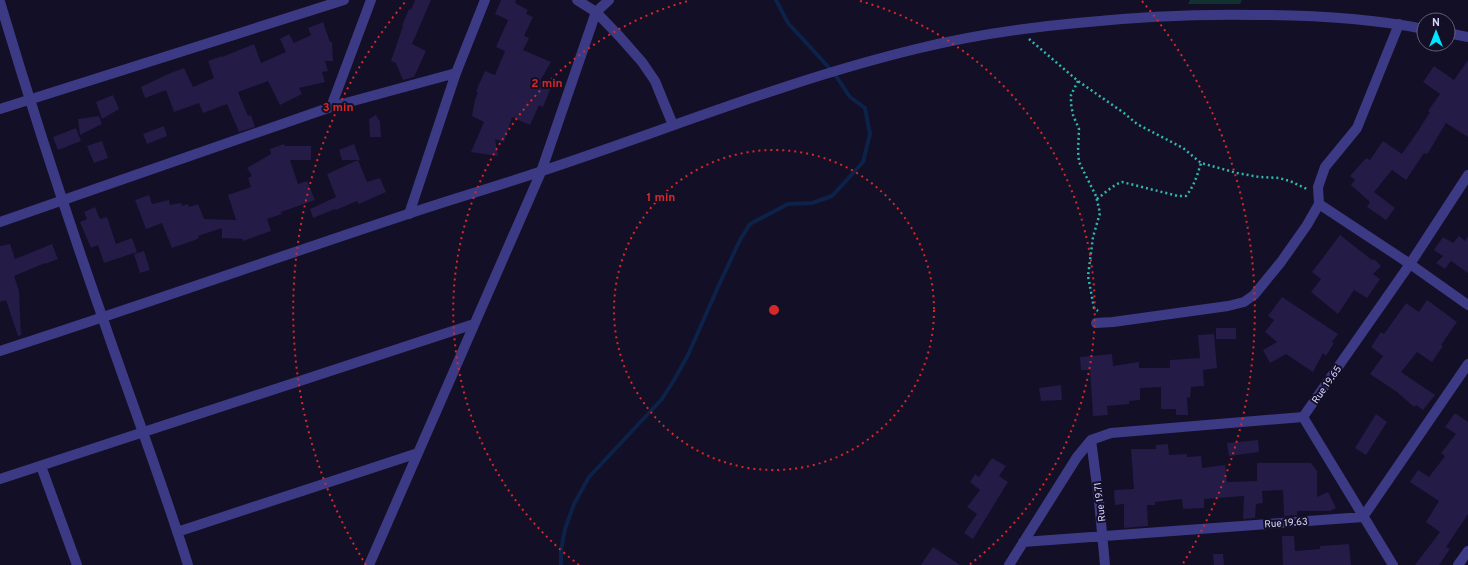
<svg xmlns="http://www.w3.org/2000/svg" width="1468" height="565" font-family="Overpass,sans-serif">
  <style>
    .green { fill: #12302f }
    .lines { fill: none; stroke-linecap: round; stroke-linejoin: round }
    .stream { stroke: #0c2248; stroke-width: 4 }
    .building { fill: #241b47 }
    .path { stroke: #2fb8b0; stroke-width: 2.5; stroke-dasharray: 2 3; stroke-linecap: butt }
    .minor { stroke: #3d3a85; stroke-width: 10 }
    .tertiary { stroke: #3d3a85; stroke-width: 10 }
    .ring { fill: none; stroke: #d62828; stroke-width: 2; stroke-dasharray: 2 4 }
    .labels { text-anchor: middle; stroke-width: 4; stroke-linejoin: round; paint-order: stroke }
    .street-label { font-size: 10px; fill: #d9d4ff; stroke: #130f26 }
    .centre { fill: #d62828; stroke: #130f26; stroke-width: 2 }
    .ring-label { font-size: 12px; text-anchor: middle; font-weight: bold; fill: #d62828; stroke: #130f26; stroke-width: 4; stroke-linejoin: round; paint-order: stroke }
  </style>
  <rect width="100%" height="100%" fill="#130f26"/>
  <path class="green" d="M1190,0h52l-2,4h-52z"/>
  <g class="lines">
    <path class="stream" d="M561,565v-15l4,-21 9,-25 15,-27 73,-78 12,-19 14,-25 30,-68 22,-47 10,-16 38,-20 24,-1 20,-7 13,-14 18,-20 7,-28 -5,-26 -15,-11 -16,-24 -46,-50 -12,-23"/>
  </g>
  <path class="building" d="M415,0h16l-19,44 14,7 -12,26 -11,3 -7,-17 -5,-2 12,-35h-1l7,-17 2,1z
    M501,0h15l-1,3 13,7 -2,4 7,3 -9,19 5,2 -6,12 28,12 -11,19 12,4 -9,22 -4,-2 -9,20 -18,-8 -8,25 -9,-3 3,17 -27,-4 13,-30 -12,-6 3,-16 3,-8 -2,-1 9,-20 10,4 10,-24 -9,-4 12,-27 -13,-6z
    M323,22l7,20h2l1,19h-8l3,10 -6,1 3,10 -26,6 3,6 -22,11 -12,-24 -30,11 10,24 3,-1 4,12 -16,5 -12,-28 -24,9 -4,-10 -25,9 -8,-22 -21,8 -4,-11 27,-13 16,-6 9,19 21,-9 -6,-17 14,-5v1l32,-13 7,19 25,-11 -6,-13 9,-5 5,9 17,-8 -3,-7z
    M1468,60v77l-22,-14 -18,30 -2,1 -2,-1 -18,27 -14,-10 -18,22 21,16 -9,12 -19,-13 3,-5 -19,-17 4,-5 -5,-4 16,-18 4,2 13,-19 19,13 16,-23 12,-19 -2,-1 12,-17 -17,-12 11,-16 20,14z
    M113,95l6,14 -17,10 -6,-17z
    M376,115l4,7 1,15h-11l-1,-18z
    M99,116l3,8 -22,11 -2,-16z
    M164,126l3,10 -20,8 -4,-10z
    M76,128l5,13 -23,9 -5,-13z
    M102,141l6,17 -14,5 -7,-17z
    M284,144l1,2h26v14h-21l8,24 9,-3 8,19 -34,12 1,2 -15,5 4,12 -28,10v-2l-21,-1v-10l-24,8 1,2 -4,2 -23,8 -10,-25 -16,6 -11,-29 14,-5 3,9 17,-4 1,5 11,-2 1,3 6,-2 1,3 9,-3 6,15 32,1 -8,-25 23,-8 -3,-9 4,-2 -5,-8 24,-14 -1,-5z
    M354,144l6,16h-18l-3,-10z
    M358,160l9,22 13,-4 6,14 -27,12 -2,-3 -21,9 -1,-1 -22,9 -3,-9 26,-12 -9,-23z
    M95,207l5,12 7,-2 9,27 16,-6 5,14 -33,11 -6,-18 -7,3 -11,-26 7,-3 -3,-7z
    M1340,235l32,25 2,-1 7,7 -8,8 7,5 -13,19 -13,-8 -16,24 -27,-22 10,-13 -9,-7z
    M1459,236l6,5 3,-5v37l-17,-12 -6,8 -9,-6 7,-7 -9,-6 9,-13 10,6z
    M10,244l5,15 37,-15 6,15 -13,5v-1l-31,13 5,15 2,44 -3,1 -12,-36 -6,2v-56z
    M144,251l6,19 -10,3 -6,-19z
    M1282,297l56,37 -6,8 2,1 -8,13 -3,-3 -10,19 -27,-18 -16,9 -7,-13 14,-8 -12,-10 9,-12 -6,-4z
    M1427,300l30,22 -16,23 2,1 -11,16 -15,-10 -16,20 34,23 -12,15 -7,-5 -2,2 -17,-15 -27,-18 13,-18 -12,-9 10,-15 3,2 22,-31 13,9z
    M1216,328h20v11h-20z
    M1214,334l3,34 -14,2 1,16 -13,1 -1,11 -3,-1 1,18h-12v-6h-15v-22l-21,1v12l-11,1v3l-22,2 1,9 -15,1 -3,-46h-9l-1,-13 32,-3 1,12 26,-4v6h31v-8l30,-2 -2,-23z
    M1061,385l1,15 -21,1 -2,-13z
    M1455,413l13,9v92l-22,33 4,2 -11,16h-24l25,-33 -14,-10 13,-21 -29,-19 8,-12 11,7 16,-21 -4,-3 15,-19 -11,-7z
    M1376,414l11,8 -21,33 -11,-7z
    M1258,440l1,12 -30,4 -2,-13z
    M1168,444l1,11 18,-1v3l14,-1 1,12 23,-3 2,17 30,-1v-18h54l6,8v26l11,-5 8,16 -6,3h-33v4l-13,1 -1,-26 -21,1 1,12 -7,1 -1,14 -12,1 1,-23 -40,3v9l-21,1 -1,-10 -27,3v3h-8l1,21 -24,2v-24l-9,1 -1,-15 20,-1 -3,-40h25v-4z
    M992,458l14,8 -7,10 9,6 -35,57 -9,-6 13,-19 -10,-7 13,-17 -10,-8 5,-8 4,3z
    M1282,536h12l1,15 25,-2v-3l29,-2 2,21h-68z
    M933,547l27,18h-39z
    M1213,554h10l1,11h-10z"/>
  <g class="lines">
    <path class="path" d="M1029,39l49,42 46,32 13,11 46,24 18,15 36,10 22,4 20,1 11,3 17,8
      M1078,81l-7,14v9l2,11 6,14 -1,22 1,11 17,34 4,17 -7,24 -5,39 6,32 4,3
      M1097,199c8,-6 16,-14 25,-17l56,14h8c8,-10 11,-20 15,-33"/>
    <path class="minor" d="M577,0l19,12 24,25 22,25 13,19 18,44
      M0,2c32,107 66,212 103,317 28,82 59,163 85,246
      M331,107l40,-107
      M0,109l344,-109
      M1319,204l91,60 58,41
      M409,214l47,-141 29,-73
      M0,222l331,-115 125,-34
      M1096,323l17,-1 115,-16 16,-4 10,-7 27,-33 26,-37 12,-21 -1,-17 7,-20 32,-39 42,-104
      M1303,417l90,148
      M1091,440l20,-7 192,-16 107,-153 58,-89
      M1091,440l8,61 6,64
      M41,466l36,99
      M0,479l474,-155
      M177,532l241,-79
      M1023,542l340,-25 105,-153
      M369,565l172,-393 55,-160 13,-12
      M1009,565l68,-108 14,-17
      M1458,565l10,-14"/>
    <path class="tertiary" d="M1448,33l20,4
      M0,351c137,-44 272,-92 408,-137 44,-15 90,-28 134,-43 124,-41 246,-91 374,-122 52,-13 106,-21 161,-26 59,-6 118,-9 177,-8 57,0 114,3 170,14"/>
  </g>
  <g class="ring">
    <circle cx="774" cy="310" r="160"/>
    <path d="M579 565A321 321 0 0 1 688 1M860 1A321 321 0 0 1 969 565"/>
    <path d="M366 565A481 481 0 0 1 406 1M1142 1A481 481 0 0 1 1182 565"/>
  </g>
  <g class="labels">
    <g class="street-label">
      <text transform="translate(1326 384) rotate(-55)" y="4">Rue 19.65</text>
      <text transform="translate(1099 502) rotate(-97)" y="4">Rue 19.71</text>
      <text transform="translate(1286 522) rotate(-4)" y="4">Rue 19.63</text>
    </g>
  </g>
  <circle cx="774" cy="310" r="6" class="centre"/>
  <g class="ring-label">
    <text x="547" y="87">2 min</text>
    <text x="338" y="111">3 min</text>
    <text x="661" y="201">1 min</text>
  </g>
  <g transform="translate(1436 32)"><circle r="19" fill="#130f26" stroke="#625e7d"/>
  <path d="M0-3L7 15L0 10L-7 15Z" fill="#00e5ff"/>
  <text y="-6" font-size="11" font-weight="bold" text-anchor="middle" fill="#d9d4ff">N</text>
  </g>
</svg>
